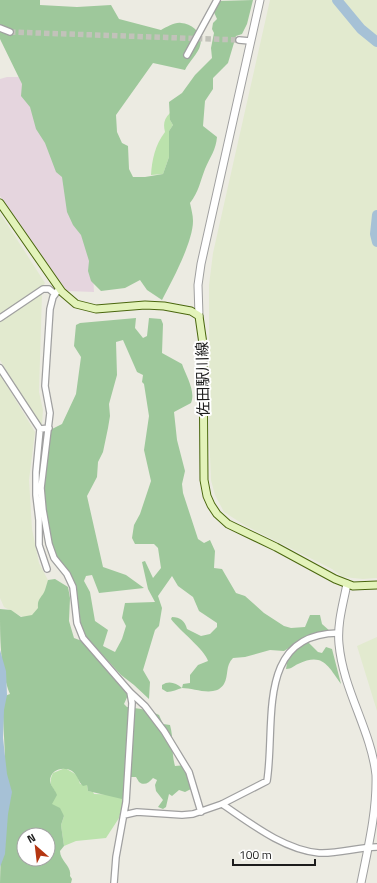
<svg xmlns="http://www.w3.org/2000/svg" width="377" height="883" font-family="'Titillium Web','Noto Sans JP',sans-serif">
  <style>
    .industrial { fill: #e5d5de }
    .farmland { fill: #e2eacf }
    .grass { fill: #bbe2ac }
    .forest { fill: #9ec89b; fill-rule: evenodd }
    .water { fill: #a6c1d6 }
    .lines { fill: none; stroke-linecap: round; stroke-linejoin: round }
    .river { stroke: #a6c1d6; stroke-width: 10 }
    .minor-tunnel { stroke: #c2c2ba; stroke-width: 5.5; stroke-dasharray: 5.5 3; stroke-linecap: butt }
    .minor-casing { stroke: #a0a0a0; stroke-width: 8 }
    .tertiary-casing { stroke: #a0a0a0; stroke-width: 9 }
    .secondary-casing { stroke: #4a670e; stroke-width: 9 }
    .minor { stroke: #fff; stroke-width: 5.5 }
    .tertiary { stroke: #fff; stroke-width: 7 }
    .secondary { stroke: #e3f3ba; stroke-width: 7 }
    .labels { text-anchor: middle; stroke-width: 4; stroke-linejoin: round; paint-order: stroke }
    .street-label { font-size: 15px; fill: #1c1c1c; stroke: #fff }
  </style>
  <rect width="100%" height="100%" fill="#ecebe2"/>
  <path class="industrial" d="M7,77h12l55,122 18,52 2,41 -27,-1 -5,-4 -62,-91v-117z"/>
  <path class="farmland" d="M270,0h107v578l-14,1 -20,-2 -11,-8 -86,-43 -22,-14 -9,-17 -4,-15 -2,-50v-145l4,-32z
    M0,213l45,70 -2,4 -43,29z
    M40,294h2l-3,98 4,18 -1,14 -3,1 -39,-65v-39z
    M0,374l35,58 -6,48 3,49 7,34 11,21 -10,27 -14,8 -22,-12 -4,-9z
    M377,637v74l-20,-65z"/>
  <path class="grass" d="M170,113v7l3,5 -4,6v26l-6,17 -12,1c1,-15 4,-30 14,-43 -2,-8 -1,-13 5,-19z
    M65,768l12,7 3,9 7,1 1,6 5,1 1,2 31,1 -6,23 -13,20 -30,3 -12,5 -3,-21 3,-9 -13,-12 4,-13c-6,-5 -5,-12 -2,-18z"/>
  <path class="forest" d="M0,0h40v5l37,2 34,-2 8,14 42,11c6,-3 14,-8 20,-7 12,1 23,11 19,23 -1,6 -12,17 -15,24l-32,-7 -37,52 1,17 5,11 6,3 1,23 4,8h12l18,-3 6,-17v-26l4,-6 -3,-5 -1,-18 13,-9 13,-18 17,-17 -1,-10 3,-15 -2,-4 1,-6 4,-4 -4,-9 5,-6 1,-3 34,-1 -6,24 -5,10 -6,2 -8,27 -15,15v11l-8,12 -2,25 14,11c-1,13 -7,20 -12,32 -5,13 -6,22 -15,34 1,5 3,12 3,18 0,21 -21,60 -31,79l-15,-10 -7,-10 -15,8 -24,3 -10,-10 -3,-10 1,-10 -8,-26 -8,-10 -6,-13 -5,-35 -6,-5 -11,-29 -9,-14 -6,-22 -9,-11 1,-12 -22,-45z
    M136,318l-1,10 8,10 4,-2 2,-18 12,1 2,5 -1,29 20,11c4,12 14,27 9,39l-17,9 3,28 8,31 -3,13 1,9 15,46 6,4 6,-3 5,11 -1,17 8,1 14,24 9,3 19,17 20,13 7,2 14,-1 5,-12h10l2,9 9,8 -18,4 -5,6 10,10 4,1 4,-6 6,2 9,35c-13,-18 -18,-32 -43,-20 -5,2 -6,5 -12,5l2,-12 12,-16 -16,10 -14,-1 -25,7 -12,1c-8,8 -4,17 -9,26 -9,14 -29,4 -42,4 -4,1 -10,4 -15,4l-5,-3v-4c7,-5 14,-2 20,3l1,-4 7,-1v-8l8,-10 10,-4c-3,-11 -29,-31 -37,-42l1,-2c8,0 13,4 15,12l14,7 9,-2 7,-7v-4l-18,-12 -6,-14 -15,-11 -6,-10 -14,20 4,12 -3,18 -4,4 -12,40 7,12 -1,17 -15,-14 -13,-10 -34,-37 -6,-11 -6,-40 -17,-26 -9,-22 -7,-56 8,-53 12,-6 14,-30 5,-37 -7,-11 2,-21 4,-2zM123,340l14,32 6,3 -1,7 2,2 5,32 -5,34 7,31 -11,33 -6,11 -2,13 3,6h19l4,4 3,20 -8,10 -8,-17 -3,1 6,27 7,13 -30,1 -3,15 4,8 -4,13 -7,13 -12,-6 5,-16 -13,-9 -5,-29 -6,-11 2,-5 6,-1 7,18 45,-5 -18,-13 -23,-8 -16,-71 10,-19 1,-15 5,-10 5,-24 2,-12 -1,-12 8,-29 -1,-33z
    M55,579l13,8 2,11 -1,23 5,17 8,3 47,52 -5,11 3,3c13,2 20,2 32,8l4,9 7,1c4,14 1,27 5,41l11,-1c8,7 7,14 5,24l-6,3 -6,-2 -7,6 -3,-2 -3,13 -3,2 -5,-2 5,-7 -7,-9 -1,-6 2,-5 -4,-2c-4,5 -9,8 -14,4l-3,-5h-9l-2,18 -3,4 -34,-8 -1,-6 -4,1c-5,-4 -5,-11 -11,-15 -8,-5 -22,-2 -22,10 1,6 5,8 7,14l-5,9 8,4 4,8 -3,9 3,21 -4,5c0,10 12,15 10,25l2,3 -1,4h-71l3,-115 2,-12 -3,-59 8,-3c-10,-24 -10,-58 -10,-85l11,1 10,7 11,-2 6,-7c-1,-10 4,-10 7,-18 1,-3 2,-7 3,-10zM24,835h24v24h-24z"/>
  <path class="water" d="M0,650l6,21 1,24 -3,15 -1,28 4,36 5,18 -4,22 -3,40 -5,13z"/>
  <g class="lines">
    <path class="river" d="M337,0l24,29 16,13
      M377,215l-2,19 2,8"/>
    <path class="minor-tunnel" d="M10,32l229,8"/>
    <defs>
      <path id="minor" d="M0,28l10,4
        M239,40l11,1
        M187,55l30,-55
        M59,289l-6,8 -3,12 -5,77 5,27 -9,75 2,22 6,34 5,14 13,16 6,13 4,36 6,15 47,54 15,14 19,25 25,41 12,40
        M0,318l43,-29h6l6,5
        M0,368l40,61
        M47,569l-8,-24v-25l-3,-25v-23l4,-43 9,-1
        M222,804c28,19 62,46 97,49 20,1 39,-6 58,-6
        M124,815l13,-3 45,3 11,-1 29,-10 45,-23c9,-57 -12,-147 71,-148
        M114,883l2,-26 10,-55 6,-99 -2,-11"/>
      <path id="tertiary" d="M199,316l-1,-31 3,-21 59,-264
        M347,584c-4,20 -10,40 -8,60 4,46 32,86 37,131 1,36 -8,73 -15,108"/>
      <path id="secondary" d="M0,203l62,89 14,12 20,5 49,-4 19,1 27,5 8,5 4,28 1,136 3,16 4,9 6,9 11,10 48,23 59,32 18,7 24,-1"/>
    </defs>
    <use href="#minor" class="minor-casing"/>
    <use href="#tertiary" class="tertiary-casing"/>
    <use href="#secondary" class="secondary-casing"/>
    <use href="#minor" class="minor"/>
    <use href="#tertiary" class="tertiary"/>
    <use href="#secondary" class="secondary"/>
  </g>
  <g class="labels">
    <g class="street-label">
      <text transform="translate(203 379) rotate(-91)" y="5">佐田駅川線</text>
    </g>
  </g>
  <g transform="translate(36 847) rotate(332)"><circle r="19" fill="#ffffff" stroke="#a4a4a4"/>
  <path d="M0-3L7 15L0 10L-7 15Z" fill="#b53612"/>
  <text y="-6" font-size="11" font-weight="bold" text-anchor="middle" fill="#1c1c1c">N</text>
  </g>
  <path d="M233 859v6h82v-6" fill="none" stroke="#1c1c1c" stroke-width="2"/>
  <text x="239" y="859" font-size="12" fill="#1c1c1c" stroke="#ffffff" stroke-width="3" paint-order="stroke">100 m</text>
</svg>
